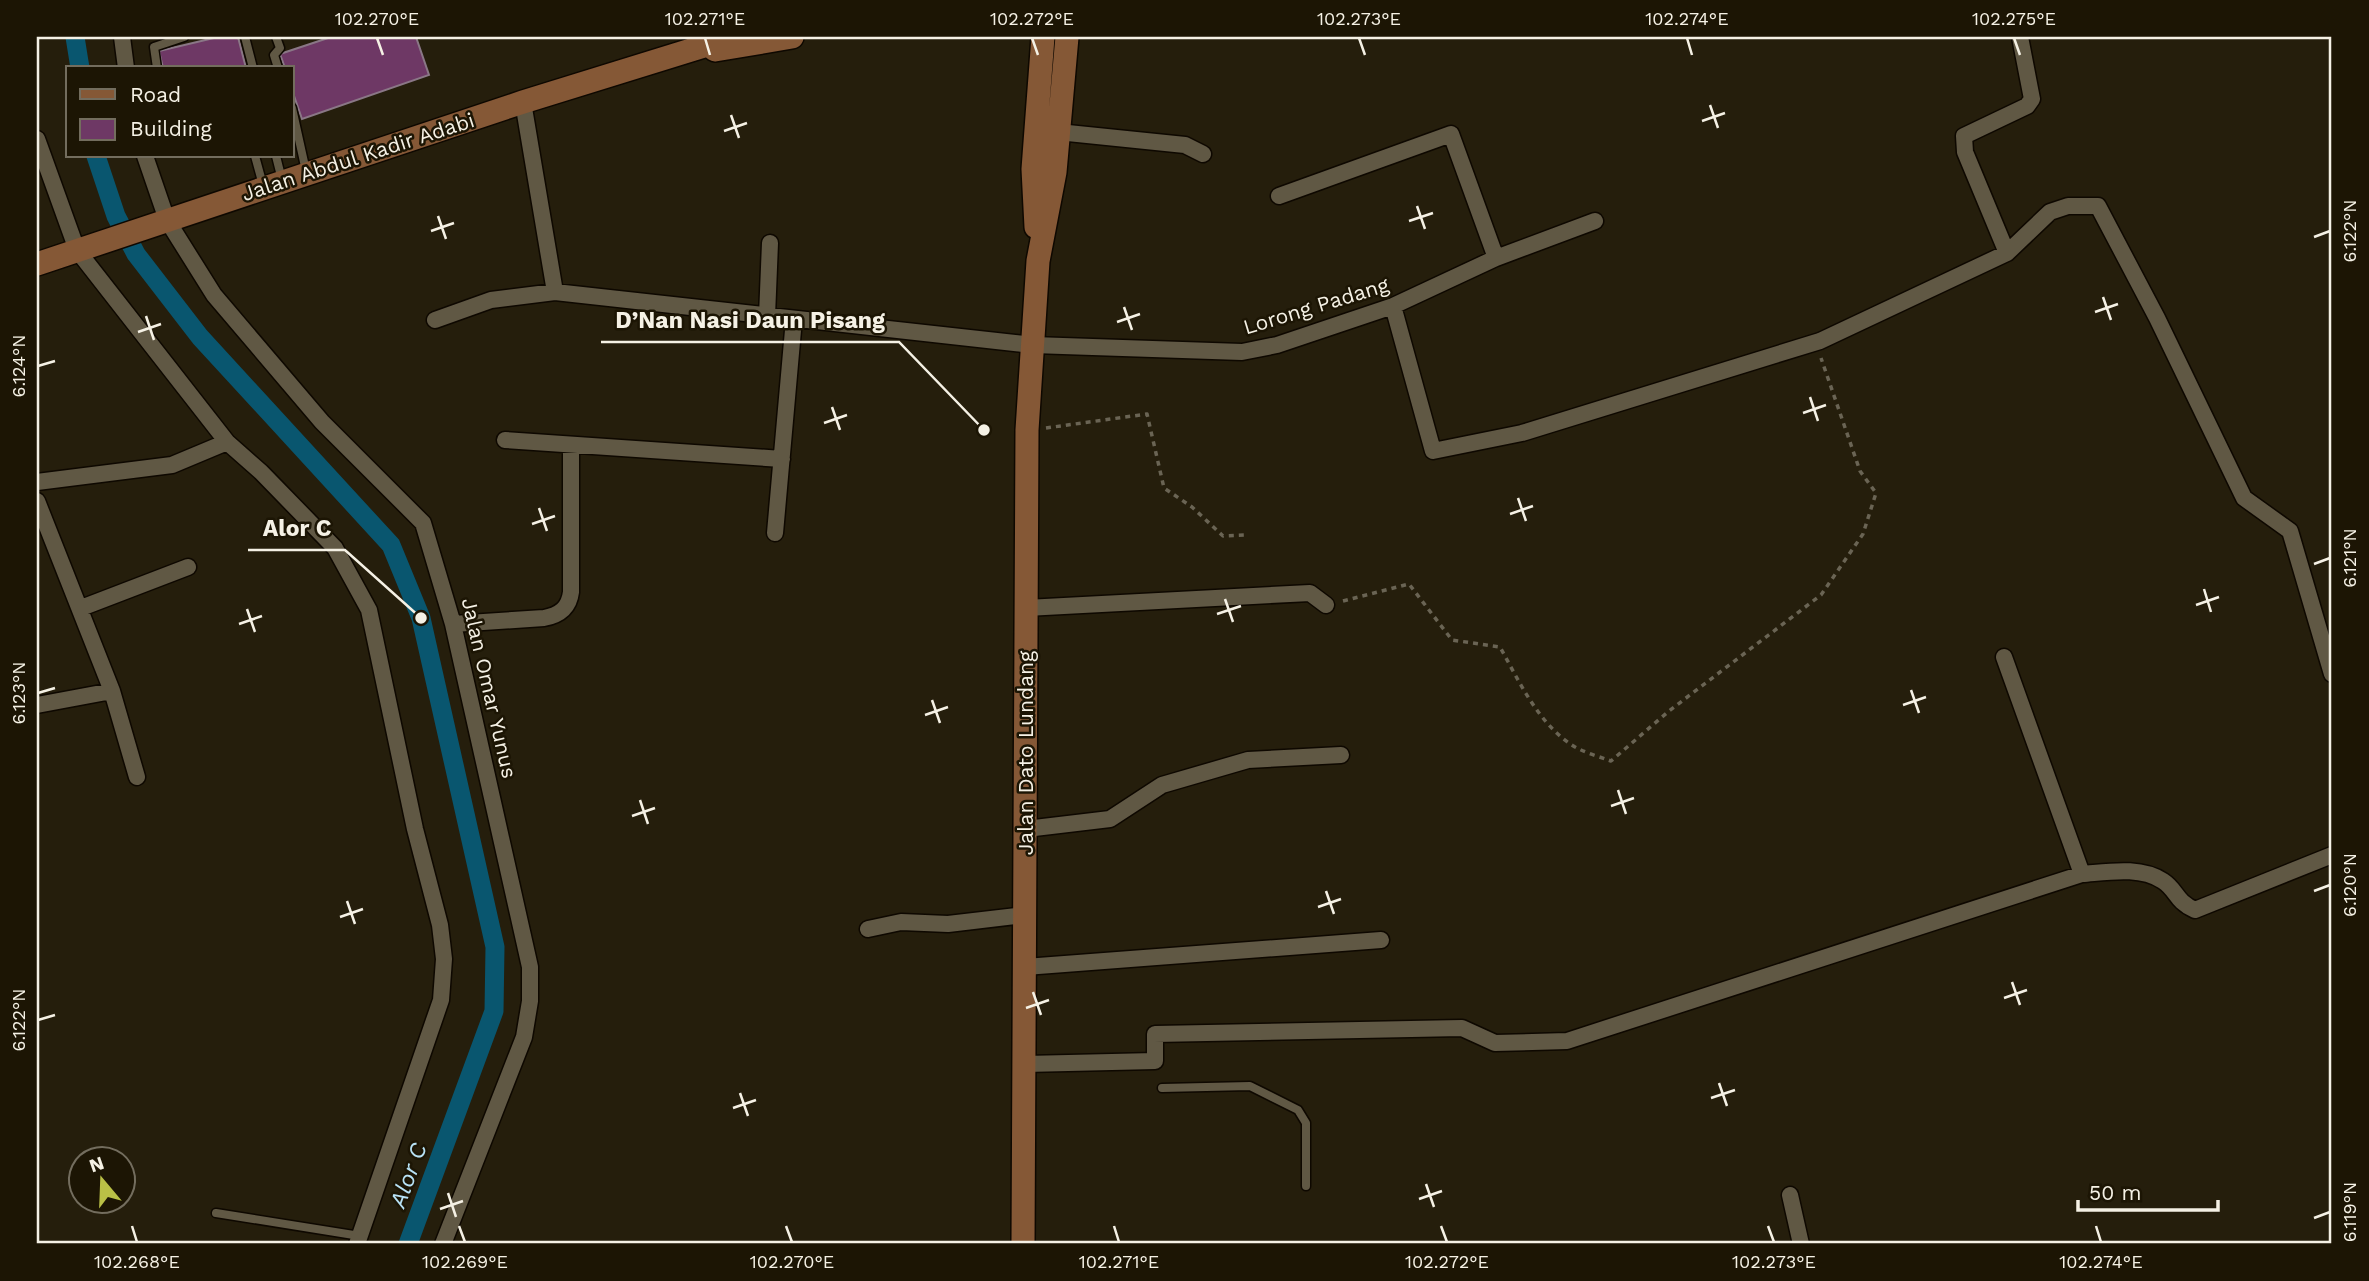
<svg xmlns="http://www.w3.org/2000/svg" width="2369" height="1281" font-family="'Work Sans',sans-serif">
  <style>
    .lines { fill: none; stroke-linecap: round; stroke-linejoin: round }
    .canal { stroke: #09566f; stroke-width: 19 }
    .building { fill: #6e3865; stroke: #8a7786; stroke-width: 2 }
    .service-casing { stroke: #0e0800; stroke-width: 11 }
    .minor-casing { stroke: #0e0800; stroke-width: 19 }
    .secondary-casing { stroke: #0e0800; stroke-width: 26 }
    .path { stroke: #6a6454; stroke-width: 3.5; stroke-dasharray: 5 5; stroke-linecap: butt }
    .service { stroke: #605844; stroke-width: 8 }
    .minor { stroke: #605844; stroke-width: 16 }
    .secondary { stroke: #855836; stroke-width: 23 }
    .ticks { fill: none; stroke: #f5f1e5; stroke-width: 2.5 }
    .labels { text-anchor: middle; stroke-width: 5; stroke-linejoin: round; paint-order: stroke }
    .street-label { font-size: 21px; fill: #f5f1e5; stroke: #1c1504 }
    .water-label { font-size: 23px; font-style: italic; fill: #b8e2f5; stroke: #1c1504 }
    .leader { fill: none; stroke: #f5f1e5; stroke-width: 2.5 }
    .callout-dot { fill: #f5f1e5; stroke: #1c1504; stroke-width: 2.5 }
    .callout-label { font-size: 23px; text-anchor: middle; font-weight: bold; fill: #f5f1e5; stroke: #1c1504; stroke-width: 5; stroke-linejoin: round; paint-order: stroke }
    .neatline { fill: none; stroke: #f5f1e5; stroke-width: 2.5 }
    .ticks-label { font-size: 18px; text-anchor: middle; fill: #f5f1e5 }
  </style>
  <rect width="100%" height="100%" fill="#251e0c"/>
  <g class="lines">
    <path class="canal" d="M75,37l5,31
      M96,156l20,60 20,38 64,83 191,208 30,73 74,329 -1,64 -86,233"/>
  </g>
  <path class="building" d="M218,37h20l8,31h-83l-4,-17z
    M331,37h85l13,38 -127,44 -10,-29v-22h-7l-5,-14z"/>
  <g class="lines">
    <defs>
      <path id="service" d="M245,37l8,31
        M276,37l4,11 -6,7 4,13
        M157,68l-3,-21 30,-10
        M292,108l14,63
        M255,156l8,29
        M276,156l6,24
        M1162,1088l88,-2 48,24 8,13v63
        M216,1213l144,23"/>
      <path id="minor" d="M122,37l4,31
        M523,102l32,190
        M1058,132l127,13 18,9
        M37,139l40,111 150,192 34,30 74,76 34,62 46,219 25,96 4,34 -3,41 -84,244
        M145,156l22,64 47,75 108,127 101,101 30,101 77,343v34l-6,36 -81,207
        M1279,196l172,-62 45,124
        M2007,253l-42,-101 -1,-16 63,-30 5,-7 -12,-62
        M1393,306l40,145 89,-18 298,-92 187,-88 43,-41 18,-6h30l59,112 87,180 46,33 42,143
        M767,316l3,-73
        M435,320l56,-20 64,-8 478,53 209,7 35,-7 116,-39 103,-48 99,-37
        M505,440l277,19
        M37,482l135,-17 55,-23
        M37,501l75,190 25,86
        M775,533l19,-214
        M81,608l107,-41
        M1026,608l284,-15 16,12
        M453,624l91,-6c16,-3 25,-10 27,-26v-147
        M2004,657l78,217
        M37,705l75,-14
        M1026,829l84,-10 52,-34 86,-25 93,-5
        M868,929l33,-7 47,2 77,-9
        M1025,967l356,-27
        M1025,1064l130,-3v-27l307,-6 33,15 72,-2 515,-167c26,-2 58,-8 81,7 14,9 12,20 32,29l137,-55
        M1790,1195l11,49"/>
      <path id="secondary" d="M715,50l77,-13
        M1036,227l-3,-58 10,-132
        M37,264l486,-162 210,-65
        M1023,1244l4,-814 11,-169 17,-89 12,-135"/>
    </defs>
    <use href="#service" class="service-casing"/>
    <use href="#minor" class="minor-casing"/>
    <use href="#secondary" class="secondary-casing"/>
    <path class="path" d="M1046,428l101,-14 17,74 28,19 31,29 22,-1
      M1343,601l66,-17 43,56 48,7c20,36 39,78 75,100 11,6 25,10 36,14l58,-50 152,-116 42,-61 13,-41 -16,-22 -39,-113"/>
    <use href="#service" class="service"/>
    <use href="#minor" class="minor"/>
    <use href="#secondary" class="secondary"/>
  </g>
  <path class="ticks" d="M377,38l6,17M705,38l5,17M1032,38l6,17M1359,38l6,17M1687,38l5,17M2014,38l6,17M1710,105l8,23M731,115l8,23M1702,121l23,-8M724,131l23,-8M1417,206l8,23M438,216l8,23M1409,221l24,-8M431,231l23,-8M2314,237l16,-6M2103,297l8,23M1124,307l8,23M2095,312l23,-8M146,316l8,24M1117,322l23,-8M138,332l23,-8M38,366l17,-5M1810,397l8,24M832,407l8,23M1803,413l23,-8M824,423l23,-8M1518,498l8,23M539,508l8,23M1510,514l23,-8M532,524l23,-8M2314,564l16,-6M2204,589l7,23M1225,599l8,23M2196,605l23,-8M247,609l8,23M1217,614l24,-8M239,624l23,-8M1911,690l8,23M38,693l17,-5M932,700l8,23M1903,705l23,-8M925,715l23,-8M1618,790l8,24M640,800l8,24M1611,806l23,-8M632,816l23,-8M1326,891l8,23M2314,891l16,-6M347,901l8,23M1318,907l23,-8M340,917l23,-8M2012,982l8,23M1033,992l8,23M2004,998l23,-8M1026,1008l23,-8M38,1020l17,-5M1719,1083l8,23M740,1093l8,23M1711,1098l24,-8M733,1108l23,-8M1426,1184l8,23M448,1193l8,24M1419,1199l23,-8M440,1209l23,-8M2314,1218l16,-6M132,1226l5,16M459,1226l6,16M786,1226l6,16M1114,1226l5,16M1441,1226l6,16M1768,1226l6,16M2096,1226l5,16"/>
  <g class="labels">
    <g class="street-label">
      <text transform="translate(358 157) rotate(-18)" y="7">Jalan Abdul Kadir Adabi</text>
      <text transform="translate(1316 306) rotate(-17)" y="7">Lorong Padang</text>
      <text transform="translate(489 688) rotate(77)" y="7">Jalan Omar Yunus</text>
      <text transform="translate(1026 753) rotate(-90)" y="7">Jalan Dato Lundang</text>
    </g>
    <g class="water-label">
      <text transform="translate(408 1175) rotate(-70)" y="8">Alor C</text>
    </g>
  </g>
  <path class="leader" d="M984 430L899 342H601M421 618L345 550H248"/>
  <g class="callout-dot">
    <circle cx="984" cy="430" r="7"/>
    <circle cx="421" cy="618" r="7"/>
  </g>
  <g class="callout-label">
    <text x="750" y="328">D’Nan Nasi Daun Pisang</text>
    <text x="297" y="536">Alor C</text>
  </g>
  <rect width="2369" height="1281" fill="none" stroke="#1c1504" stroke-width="77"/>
  <rect x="66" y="66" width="228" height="91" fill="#1c1504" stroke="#736d5e" stroke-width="2"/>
  <rect x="80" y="89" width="35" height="10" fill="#855836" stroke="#736d5e" stroke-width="2"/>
  <text x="130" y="102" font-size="21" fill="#f5f1e5">Road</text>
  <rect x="80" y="119" width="35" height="21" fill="#6e3865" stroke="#736d5e" stroke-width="2"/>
  <text x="130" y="136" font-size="21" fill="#f5f1e5">Building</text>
  <g transform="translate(102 1180) rotate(341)"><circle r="33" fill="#1c1504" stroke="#736d5e" stroke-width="2"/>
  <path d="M0-5L12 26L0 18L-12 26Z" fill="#bac046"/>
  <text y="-10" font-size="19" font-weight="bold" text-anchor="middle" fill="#f5f1e5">N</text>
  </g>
  <path d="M2078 1200v10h140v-10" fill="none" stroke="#f5f1e5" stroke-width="3.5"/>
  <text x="2089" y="1200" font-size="21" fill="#f5f1e5" stroke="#1c1504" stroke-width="5" paint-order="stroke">50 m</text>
  <rect x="38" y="38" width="2292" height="1204" class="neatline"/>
  <g class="ticks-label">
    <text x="377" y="25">102.270°E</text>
    <text x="705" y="25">102.271°E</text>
    <text x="1032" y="25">102.272°E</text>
    <text x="1359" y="25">102.273°E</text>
    <text x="1687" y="25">102.274°E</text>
    <text x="2014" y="25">102.275°E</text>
    <text transform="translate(2350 231) rotate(-90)" y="6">6.122°N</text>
    <text transform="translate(19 366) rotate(-90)" y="6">6.124°N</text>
    <text transform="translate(2350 558) rotate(-90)" y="6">6.121°N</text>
    <text transform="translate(19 693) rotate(-90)" y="6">6.123°N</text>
    <text transform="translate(2350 885) rotate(-90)" y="6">6.120°N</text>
    <text transform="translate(19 1020) rotate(-90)" y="6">6.122°N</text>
    <text transform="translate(2350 1212) rotate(-90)" y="6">6.119°N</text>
    <text x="137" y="1268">102.268°E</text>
    <text x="465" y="1268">102.269°E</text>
    <text x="792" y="1268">102.270°E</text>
    <text x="1119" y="1268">102.271°E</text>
    <text x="1447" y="1268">102.272°E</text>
    <text x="1774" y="1268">102.273°E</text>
    <text x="2101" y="1268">102.274°E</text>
  </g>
</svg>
